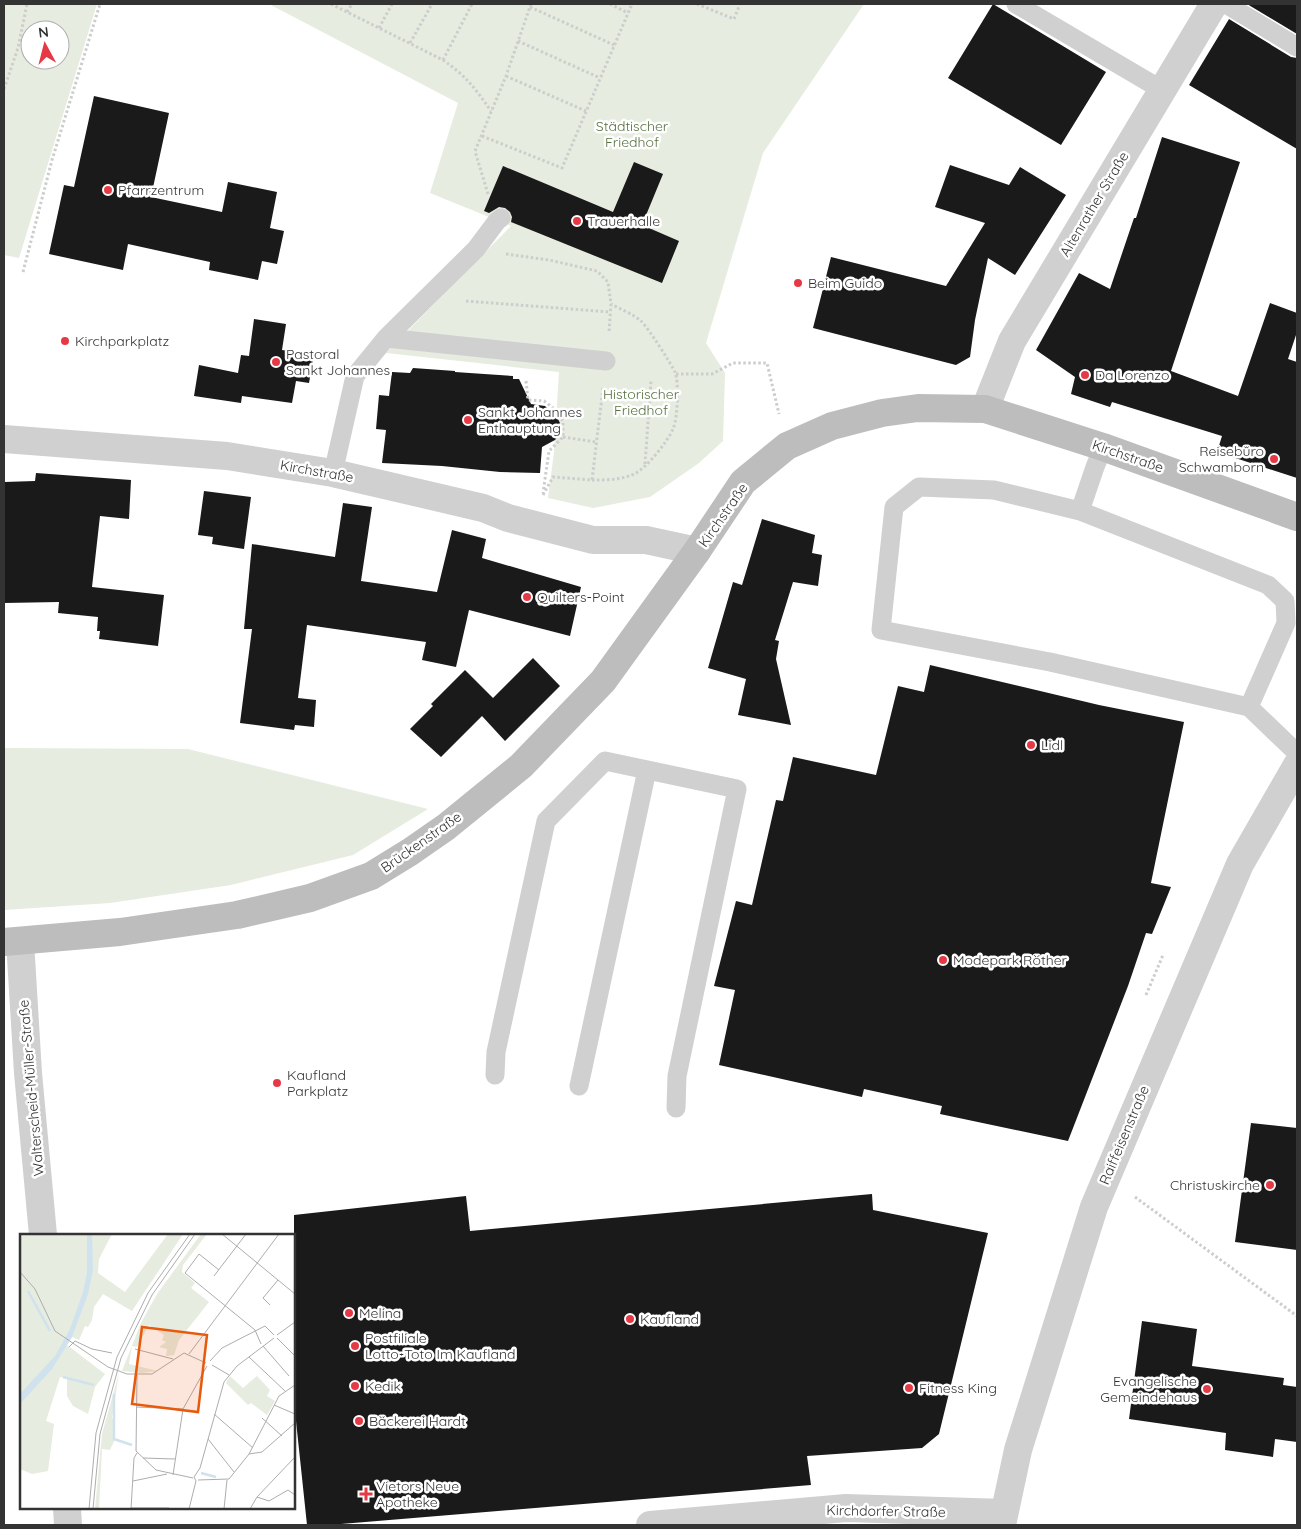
<svg xmlns="http://www.w3.org/2000/svg" width="1301" height="1529" font-family="Quicksand,sans-serif">
  <style>
    .green { fill: #e6ecdf; fill-rule: evenodd }
    .building { fill: #1a1a1a }
    .lines { fill: none; stroke-linecap: round; stroke-linejoin: round }
    .path { stroke: #cdcdcd; stroke-width: 3; stroke-dasharray: 2.5 2.5; stroke-linecap: butt }
    .lane { stroke: #d0d0d0; stroke-width: 19 }
    .street { stroke: #d0d0d0; stroke-width: 28 }
    .secondary { stroke: #bdbdbd; stroke-width: 28 }
    .poi-dot { fill: #e63946; stroke: #fff; stroke-width: 2 }
    .labels { text-anchor: middle; stroke-width: 5; stroke-linejoin: round; paint-order: stroke }
    .park-label { font-size: 14px; fill: #56703f; stroke: #fff }
    .poi-label { font-size: 14px; fill: #333; stroke: #fff; text-anchor: start }
    .street-label { font-size: 14px; fill: #333; stroke: #fff }
    .inset-river { fill: none; stroke: #cfe2ee; stroke-width: 2.5 }
    .inset-road { fill: none; stroke: #adadad; stroke-width: 1 }
    .view { fill: #e8590c; fill-opacity: 0.15; stroke: #e8590c; stroke-width: 2.5 }
    .inset-edge { fill: none; stroke: #333; stroke-width: 2.5 }
  </style>
  <rect width="100%" height="100%" fill="#fff"/>
  <path class="green" d="M4,4h93l-78,254 -15,-3zM30,30h30v30h-30z
    M269,4h595l-101,149 -57,190 19,30 -2,68 -24,22 -49,34 -57,11 -45,-10 6,-46 5,-80 -173,-19 125,-127 -81,-33 28,-90z
    M4,748l184,1 240,60 -75,46 -122,30 -121,18 -106,7z"/>
  <path class="building" d="M993,4l113,68 -45,73 -113,-67z
    M1247,4h50v30z
    M1229,19l62,38 6,1v91l-108,-64z
    M94,96l75,17 -18,84 71,15 6,-30 49,10 -7,36 14,3 -7,33 -15,-3 -4,19 -49,-10 1,-8 -82,-18 -5,26 -74,-16 15,-69 10,2z
    M1162,137l78,25 -69,209 67,25 32,-93 27,10v19l-9,27 9,3v116l-80,-26 5,-16 -110,-34 -2,5 -39,-13 4,-17 -39,-27 43,-77 31,16 24,-71h2z
    M634,162l29,12 -21,51 37,16 -17,42 -151,-61 1,-5 -2,-5 -5,-4 -6,-1 -10,6 -5,-2 19,-45 110,46z
    M950,165l59,20 11,-18 46,28 -51,80 -27,-17 -13,62 -5,37 -14,8 -143,-37 18,-71 115,29 39,-63 -50,-16z
    M254,319l32,5 -4,26 32,4 -5,29 -13,-2 -4,22 -50,-7 -1,7 -47,-7 5,-31 39,8 3,-18 8,1z
    M413,368l42,3v1l58,4v3h6l12,25 14,2 12,11 3,6 -1,12 -4,5 -13,7 -2,26 -40,-1 -58,-6 -60,-3 4,-33 -10,-1 3,-34 10,1 3,-24 18,1z
    M36,473l95,7 -2,39 -29,-3 -8,71 72,8 -6,51 -59,-7 1,-8h-3l1,-14 -40,-4 1,-11 -55,1v-121l31,-1z
    M204,491l47,6 -7,52 -32,-5 1,-7 -15,-2z
    M343,503l29,4 -11,74 76,11 15,-62 34,9 -4,19 99,29 -11,49 -101,-26 -13,57 -34,-7 4,-18 -119,-17 -9,73 18,2 -2,27 -19,-2 -1,5 -54,-7 12,-94h-8l8,-85 83,13z
    M762,519l53,16 -3,18 10,2 -4,31 -25,-4 -18,58 4,1 -3,18 15,66 -53,-10 8,-36 -38,-11 25,-86 9,3z
    M533,658l27,28 -55,55 -23,-25 -41,41 -31,-28 23,-23 -2,-2 34,-34 28,28z
    M930,665l169,40 85,17 -33,161 20,4 -19,47 -6,-1 -18,53 -60,155 -128,-27 2,-8 -78,-17 -2,8 -143,-32 16,-75 -21,-4 22,-85 16,4 24,-105 7,1 10,-44 83,18 22,-89 26,6z
    M1251,1123l46,5v122l-62,-8z
    M872,1194l1,16 115,23 -49,201 -17,14 -115,8 4,29 -482,40h-22l-13,-123v-187l172,-19 4,35z
    M1142,1321l55,8 -5,37 92,12 -1,7 14,2v55l-22,-3 -2,18 -48,-7 1,-17 -97,-14z"/>
  <g class="lines">
    <path class="path" d="M331,4l112,56c23,16 32,28 48,51
      M610,4l18,9
      M697,4l37,15 6,-15
      M530,7l84,38
      M347,12l5,-8
      M379,28l13,-24
      M518,41l82,37
      M410,43l22,-39
      M443,60l29,-56
      M506,76l80,35
      M4,89l14,-41 9,-44
      M482,136l80,32 70,-164
      M488,194l-13,-43 31,-75 25,-72
      M506,254l43,6 48,11 11,11 3,22 -2,28
      M23,272l29,-112 48,-156
      M466,301l144,11
      M676,374h36l21,-11h34l12,51
      M526,381l2,19 16,1 8,6 11,14v16l-14,14 -6,42
      M563,437l33,5
      M645,464l6,-83
      M592,480c14,0 29,0 42,-6 12,-5 34,-33 39,-45 5,-11 6,-47 2,-57 -5,-10 -26,-43 -34,-51 -8,-7 -21,-12 -30,-17
      M543,495l10,-18 39,3 11,-92
      M1146,995l17,-40
      M1135,1197l162,119"/>
    <path class="lane" d="M1016,4l146,86
      M1226,4l71,43
      M386,338l220,23
      M333,473l22,-97 31,-38 90,-89 21,-28 4,-3
      M919,487l75,3 86,21 188,74 17,16 1,22 -37,84 -199,-45 -169,-32 13,-123z
      M1080,511l15,-44 8,-20
      M1249,707l48,46
      M495,1075l1,-23 50,-231 59,-60 132,28 -60,287 -1,32
      M579,1086l68,-316"/>
    <path class="street" d="M985,409l27,-68 202,-337
      M4,439l223,17 106,17 150,35 25,10 85,22h53l51,11
      M20,941l8,132 15,162
      M67,1508l1,17
      M650,1525l196,-17 158,5
      M1002,1525l16,-75 76,-243 146,-343 57,-99"/>
    <path class="secondary" d="M4,942l116,-10 117,-17 73,-17 61,-22 39,-24 36,-25 75,-61 82,-85 94,-130 46,-69 44,-36 45,-20 50,-13 36,-5 67,1 118,38 194,70"/>
  </g>
  <g class="poi-dot">
    <circle cx="108" cy="190" r="5"/>
    <circle cx="577" cy="221" r="5"/>
    <circle cx="798" cy="283" r="5"/>
    <circle cx="65" cy="341" r="5"/>
    <circle cx="276" cy="362" r="5"/>
    <circle cx="1085" cy="375" r="5"/>
    <circle cx="468" cy="420" r="5"/>
    <circle cx="1274" cy="459" r="5"/>
    <circle cx="527" cy="597" r="5"/>
    <circle cx="1031" cy="745" r="5"/>
    <circle cx="943" cy="960" r="5"/>
    <circle cx="277" cy="1083" r="5"/>
    <circle cx="1270" cy="1185" r="5"/>
    <circle cx="349" cy="1313" r="5"/>
    <circle cx="630" cy="1319" r="5"/>
    <circle cx="355" cy="1346" r="5"/>
    <circle cx="355" cy="1386" r="5"/>
    <circle cx="909" cy="1388" r="5"/>
    <circle cx="1207" cy="1389" r="5"/>
    <circle cx="359" cy="1421" r="5"/>
    <path d="M363.5 1486.5h5v5h5v5h-5v5h-5v-5h-5v-5h5z"/>
  </g>
  <g class="labels">
    <g class="park-label">
      <text x="632" y="131">Städtischer<tspan x="632" dy="16">Friedhof</tspan></text>
      <text x="641" y="399">Historischer<tspan x="641" dy="16">Friedhof</tspan></text>
    </g>
    <g class="poi-label">
      <text x="118" y="195">Pfarrzentrum</text>
      <text x="587" y="226">Trauerhalle</text>
      <text x="808" y="288">Beim Guido</text>
      <text x="75" y="346">Kirchparkplatz</text>
      <text x="286" y="359">Pastoral<tspan x="286" dy="16">Sankt Johannes</tspan></text>
      <text x="1095" y="380">Da Lorenzo</text>
      <text x="478" y="417">Sankt Johannes<tspan x="478" dy="16">Enthauptung</tspan></text>
      <text x="1264" y="456" text-anchor="end">Reisebüro<tspan x="1264" dy="16">Schwamborn</tspan></text>
      <text x="537" y="602">Quilters-Point</text>
      <text x="1041" y="750">Lidl</text>
      <text x="953" y="965">Modepark Röther</text>
      <text x="287" y="1080">Kaufland<tspan x="287" dy="16">Parkplatz</tspan></text>
      <text x="1260" y="1190" text-anchor="end">Christuskirche</text>
      <text x="359" y="1318">Melina</text>
      <text x="640" y="1324">Kaufland</text>
      <text x="365" y="1343">Postfiliale<tspan x="365" dy="16">Lotto-Toto Im Kaufland</tspan></text>
      <text x="1197" y="1386" text-anchor="end">Evangelische<tspan x="1197" dy="16">Gemeindehaus</tspan></text>
      <text x="365" y="1391">Kedik</text>
      <text x="919" y="1393">Fitness King</text>
      <text x="369" y="1426">Bäckerei Hardt</text>
      <text x="376" y="1491">Vietors Neue<tspan x="376" dy="16">Apotheke</tspan></text>
    </g>
    <g class="street-label">
      <text transform="translate(1094 204) rotate(-59)" y="5">Altenrather Straße</text>
      <text transform="translate(1128 456) rotate(19)" y="5">Kirchstraße</text>
      <text transform="translate(317 471) rotate(10)" y="5">Kirchstraße</text>
      <text transform="translate(723 515) rotate(-55)" y="5">Kirchstraße</text>
      <text transform="translate(421 842) rotate(-35)" y="5">Brückenstraße</text>
      <text transform="translate(31 1088) rotate(-95)" y="5">Walterscheid-Müller-Straße</text>
      <text transform="translate(1124 1135) rotate(-67)" y="5">Raiffeisenstraße</text>
      <text transform="translate(886 1511) rotate(1)" y="5">Kirchdorfer Straße</text>
    </g>
  </g>
  <g transform="translate(20 1234)">
    <rect width="275" height="275" fill="#fff"/>
    <path d="M0,0h92l-13,25 -1,14 27,19 43,-58h15l-51,77 -29,-17 -9,13 -2,13 -4,7 -3,-1 -6,14 -7,-3 -5,8 38,29 -10,13 -7,27 -15,-8 -6,-10v-18l-7,-1 -14,44 8,3 -6,47 -16,3 -12,-5zM181,0h6l-24,31 -1,7 13,11 -4,5 18,14 -30,38 -5,15 -8,1 1,-7 -8,-2 7,-5 -4,-2 2,-5 -15,-10 -12,22 -5,-1 -3,18 29,7 -16,2 -20,-2 19,-48 16,-29zM99,139l-7,45 3,1v20l-5,11 -8,-1 -3,60h-4l7,-75zM210,142l13,12 14,-12 13,14 -3,6 8,5 -8,14 -16,-12 -3,2 -22,-22z" fill="#e6ecdf"/>
    <path d="M72,0l1,36 -5,24 -16,43 -20,32 -32,35v-10l35,-38 15,-27 13,-37 4,-19v-38z" fill="#cfe2ee"/>
    <path class="inset-river" d="M8,57l22,40M43,143l31,8M94,160v45l18,6M181,239l15,4"/>
    <path class="inset-road" d="M202,0l73,60M199,36l-20,-16 -14,19 70,57 6,14M0,38l15,17 20,42 53,36 19,7h25l32,-21 22,10M194,42l32,-42M250,71l-7,-7 15,-18M257,101l18,-13M257,104l18,18M243,112l26,30M49,113l6,-6 17,8 20,4M115,115l38,10M169,120l90,-120M229,123l36,34M190,127l12,-13 43,-22 9,9M192,131l17,10M117,141l-1,76 20,19 37,8M254,171l21,9M116,173l47,2M194,180l39,34M242,184l20,18M188,205l26,33M229,220l13,-2 33,-29M123,224l32,1M153,241l10,-66 24,-43M178,246l31,-1 20,-25 30,-58 16,-11M113,247l34,-7M176,247l-2,-4 6,-9 24,-86 13,-16 37,-28M237,263l12,4 19,-11 7,5M111,274h38M69,275l7,-76 21,-76 31,-64 42,-59M73,275l7,-75 21,-76 31,-63 43,-61M111,275l3,-51 3,-5M169,275l7,-28M204,275l3,-29M230,275l7,-12 38,-40"/>
    <path class="view" d="M122,93l65,8 -9,77 -66,-8z"/>
    <rect width="275" height="275" class="inset-edge"/>
  </g>
  <rect width="1301" height="1529" fill="none" stroke="#333333" stroke-width="10"/>
  <g transform="translate(45 45) rotate(353)"><circle r="24" fill="#ffffff" stroke="#adadad"/>
  <path d="M0-4L9 19L0 12L-9 19Z" fill="#e63946"/>
  <text y="-8" font-size="14" font-weight="bold" text-anchor="middle" fill="#333333">N</text>
  </g>
</svg>
